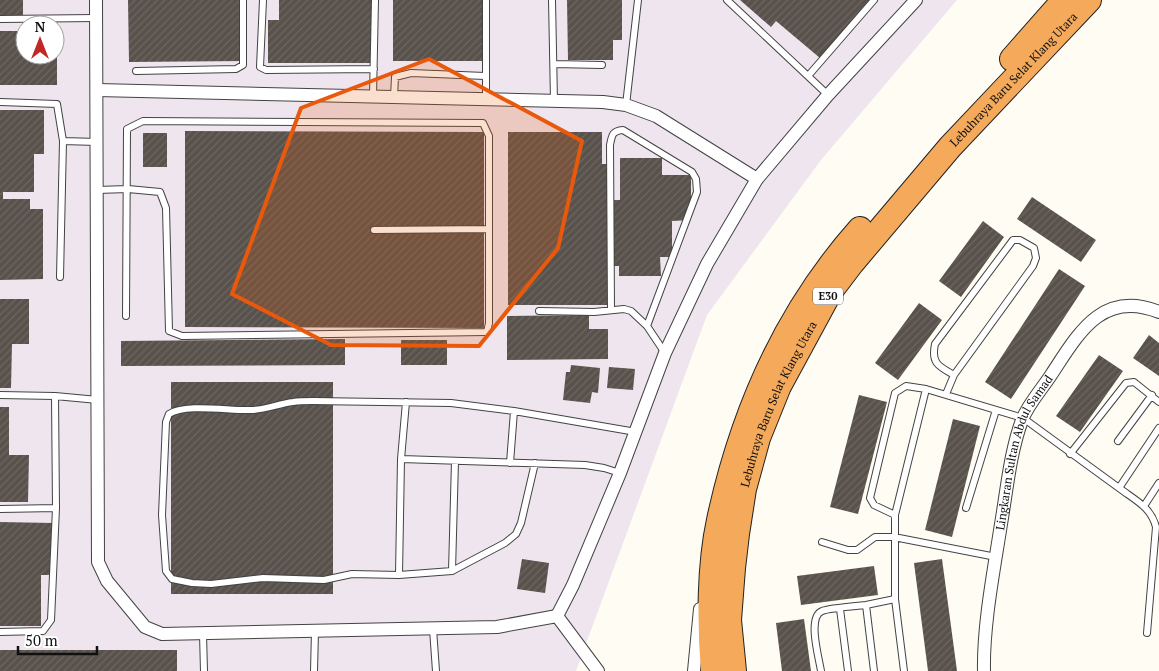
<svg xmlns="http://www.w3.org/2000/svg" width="1159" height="671" font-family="'PT Serif',serif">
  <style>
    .industrial { fill: #eee5ee; fill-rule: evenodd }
    .building { fill: url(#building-hatch) }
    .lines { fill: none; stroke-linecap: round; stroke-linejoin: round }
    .service-casing { stroke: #434343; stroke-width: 8 }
    .minor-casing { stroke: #434343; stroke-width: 14 }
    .motorway-casing { stroke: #212121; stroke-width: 26 }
    .service { stroke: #fff; stroke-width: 6 }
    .minor { stroke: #fff; stroke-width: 12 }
    .motorway { stroke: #f5aa5b; stroke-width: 24 }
    .marked { fill: #e8590c; fill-opacity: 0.2; stroke: #e8590c; stroke-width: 4; stroke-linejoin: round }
    .labels { text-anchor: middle; stroke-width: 5; stroke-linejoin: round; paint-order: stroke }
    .shield { fill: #fff; stroke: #585858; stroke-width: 1 }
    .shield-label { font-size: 11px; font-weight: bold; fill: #101010 }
    .street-label { font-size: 12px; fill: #101010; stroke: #fff }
  </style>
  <defs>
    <pattern id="building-hatch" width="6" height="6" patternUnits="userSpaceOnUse" patternTransform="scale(1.25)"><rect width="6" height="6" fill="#59524c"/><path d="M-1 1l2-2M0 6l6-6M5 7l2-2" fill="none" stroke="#6c6661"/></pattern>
  </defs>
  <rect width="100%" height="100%" fill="#fffdf3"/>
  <path class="industrial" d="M0,0h957l-136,160 -114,155 -131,356h-576zM25,25h30v30h-30z"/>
  <path class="building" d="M0,0h23v18h-23z
    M128,0h117l1,61 -117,1z
    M279,0h94v63h-105v-43h11z
    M393,0h91v61h-91z
    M567,0h55v40h-9v20h-45z
    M740,0h131l-51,58 -44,-37 -5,6z
    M0,31h25v24h32v30h-57z
    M0,110h44v44h-10v38h-31v7h27v10h13v70l-43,1z
    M185,131l299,1v196l-299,-1z
    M508,132h94v32h6v36h12v-42h42v17h29v45l-19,1v36h-12l1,19h-42v-10h-11v39h-100z
    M143,133h24v34h-24z
    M1032,197l64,43 -15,22 -64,-43z
    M983,221l21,16 -43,60 -22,-16z
    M1059,269l26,17 -74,113 -26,-17z
    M0,299h29v45h-17l-1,44h-11z
    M919,303l23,17 -44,60 -23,-17z
    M589,315v14h19v30l-101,1v-44z
    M1149,335l10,8v33l-26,-18z
    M345,339v26l-224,1v-25z
    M401,340h46v25h-46z
    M1099,355l24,16 -43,61 -24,-16z
    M571,365l29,3 -2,25 -6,-1 -2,11 -27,-3 3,-28h4z
    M609,367l26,2 -2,21 -26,-2z
    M171,382h162v212h-162z
    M859,395l28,7 -29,112 -28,-7z
    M0,407h9v48h20l-1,47h-28z
    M953,419l27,7 -28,111 -27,-7z
    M0,522l53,1 -1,52h-11v51h-41z
    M522,559l27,4 -4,30 -28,-4z
    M942,559l15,112h-29l-14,-108z
    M874,566l4,29 -77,10 -4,-29z
    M804,619l7,52h-29l-6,-48z
    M0,650h177v21h-177z"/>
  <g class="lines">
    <defs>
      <path id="service" d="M263,0l-3,67 6,3 108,-1
        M552,0l2,101
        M727,0l101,95
        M0,19l96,-1
        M554,64l48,1
        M136,71l100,-2 7,-4v-65
        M808,76l66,-76
        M373,96l2,-96
        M394,97l1,-20 16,-4 74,3
        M486,99v-99
        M0,102l57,2 6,37
        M626,105l12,-105
        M97,190l31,-1 32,3 6,16 3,123 13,5 305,-4 2,-9v-94
        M60,277l3,-136 34,1
        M611,310l-1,-165c2,-10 2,-14 13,-15l69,42 4,7 1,13 -50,134
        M539,311l55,1 30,-3 7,2 16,15 18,27
        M126,316l1,-187 16,-8 340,2 6,13v93l-115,1
        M946,394l8,-19 79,-109 3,-8 -2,-10 -14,-8h-7l-78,104c-4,19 3,22 19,31
        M0,395l55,1 43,4
        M1118,441l34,-46
        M1070,454l56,-71 8,-1 25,20
        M401,459l5,-57
        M510,463l4,-52
        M620,473l-16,-5 -19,-3 -184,-6 -2,116 -47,-1 -28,6 -61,-2 -52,6 -19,-1 -20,-4 -6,-8 -4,-56 4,-93 3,-8c16,-11 61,-3 82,-4 14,0 27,-6 42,-8 6,-1 13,-1 20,-1l138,2 63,8 122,21
        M1119,488c16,12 32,19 37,39l-9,106
        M1144,506l15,-23
        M966,508l30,-98
        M0,509l56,-1
        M895,515l-21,-10 -4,-7 25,-105 11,-7 20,3
        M822,542l26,8h9l18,-13h19l102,20
        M452,571l3,-110
        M399,575l53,-4 53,-28 11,-9 5,-11 14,-60
        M866,605l29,-6
        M840,609l8,62
        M433,629l3,42
        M0,632l43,-1 8,-11 5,-112 -1,-112
        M203,634l1,37
        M314,671l1,-40
        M821,671c-2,-13 -14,-54 1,-60 7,-3 35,-5 44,-6l8,66
        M904,671l-9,-72v-84l31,-126 97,29 96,70 40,-60"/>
      <g id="minor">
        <path d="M96,0l2,562 9,19 38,46 17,7 335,-7 60,-11 41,55"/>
        <path d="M97,90l506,12 23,3 30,11 101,63"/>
        <path d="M557,616l16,-31 47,-112 45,-120 42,-89 50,-85 71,-84 88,-95"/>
        <path d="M694,671l6,-62"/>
        <path id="s1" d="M984,671c-1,-46 10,-101 17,-147 6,-35 9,-71 21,-104 6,-16 20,-31 29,-45 27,-41 51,-86 108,-63"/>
      </g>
      <g id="motorway">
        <path d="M1012,59l52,-59"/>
        <path d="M713,671c-4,-47 -4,-105 6,-151 23,-107 68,-209 141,-291"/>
        <path id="s2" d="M734,671l-5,-51 4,-52 4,-34 7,-45 14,-51 21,-52 51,-94 22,-29 98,-116 139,-147"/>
      </g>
    </defs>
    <use href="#service" class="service-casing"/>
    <use href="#minor" class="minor-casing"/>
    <use href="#motorway" class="motorway-casing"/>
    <use href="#service" class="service"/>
    <use href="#minor" class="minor"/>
    <use href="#motorway" class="motorway"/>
  </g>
  <path class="marked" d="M429,59l153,82 -24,107 -79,98 -148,-1 -99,-51 69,-186z"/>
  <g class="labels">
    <rect class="shield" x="813" y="287.5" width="30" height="17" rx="4"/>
    <g class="shield-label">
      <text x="828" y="300">E30</text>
    </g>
    <g class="street-label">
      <text dy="4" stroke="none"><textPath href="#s2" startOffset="680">Lebuhraya Baru Selat Klang Utara</textPath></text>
      <text dy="4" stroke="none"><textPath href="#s2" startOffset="275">Lebuhraya Baru Selat Klang Utara</textPath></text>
      <text dy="4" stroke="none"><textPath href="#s1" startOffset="224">Lingkaran Sultan Abdul Samad</textPath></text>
    </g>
  </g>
  <g transform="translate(40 40)"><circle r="24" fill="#ffffff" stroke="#9f9f9f"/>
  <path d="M0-4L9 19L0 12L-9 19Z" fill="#c22726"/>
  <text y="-8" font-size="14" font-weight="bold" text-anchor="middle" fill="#101010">N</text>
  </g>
  <path d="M18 646v8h79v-8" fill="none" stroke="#101010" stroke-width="2.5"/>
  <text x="25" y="646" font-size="15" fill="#101010" stroke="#ffffff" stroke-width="4" paint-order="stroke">50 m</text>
</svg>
